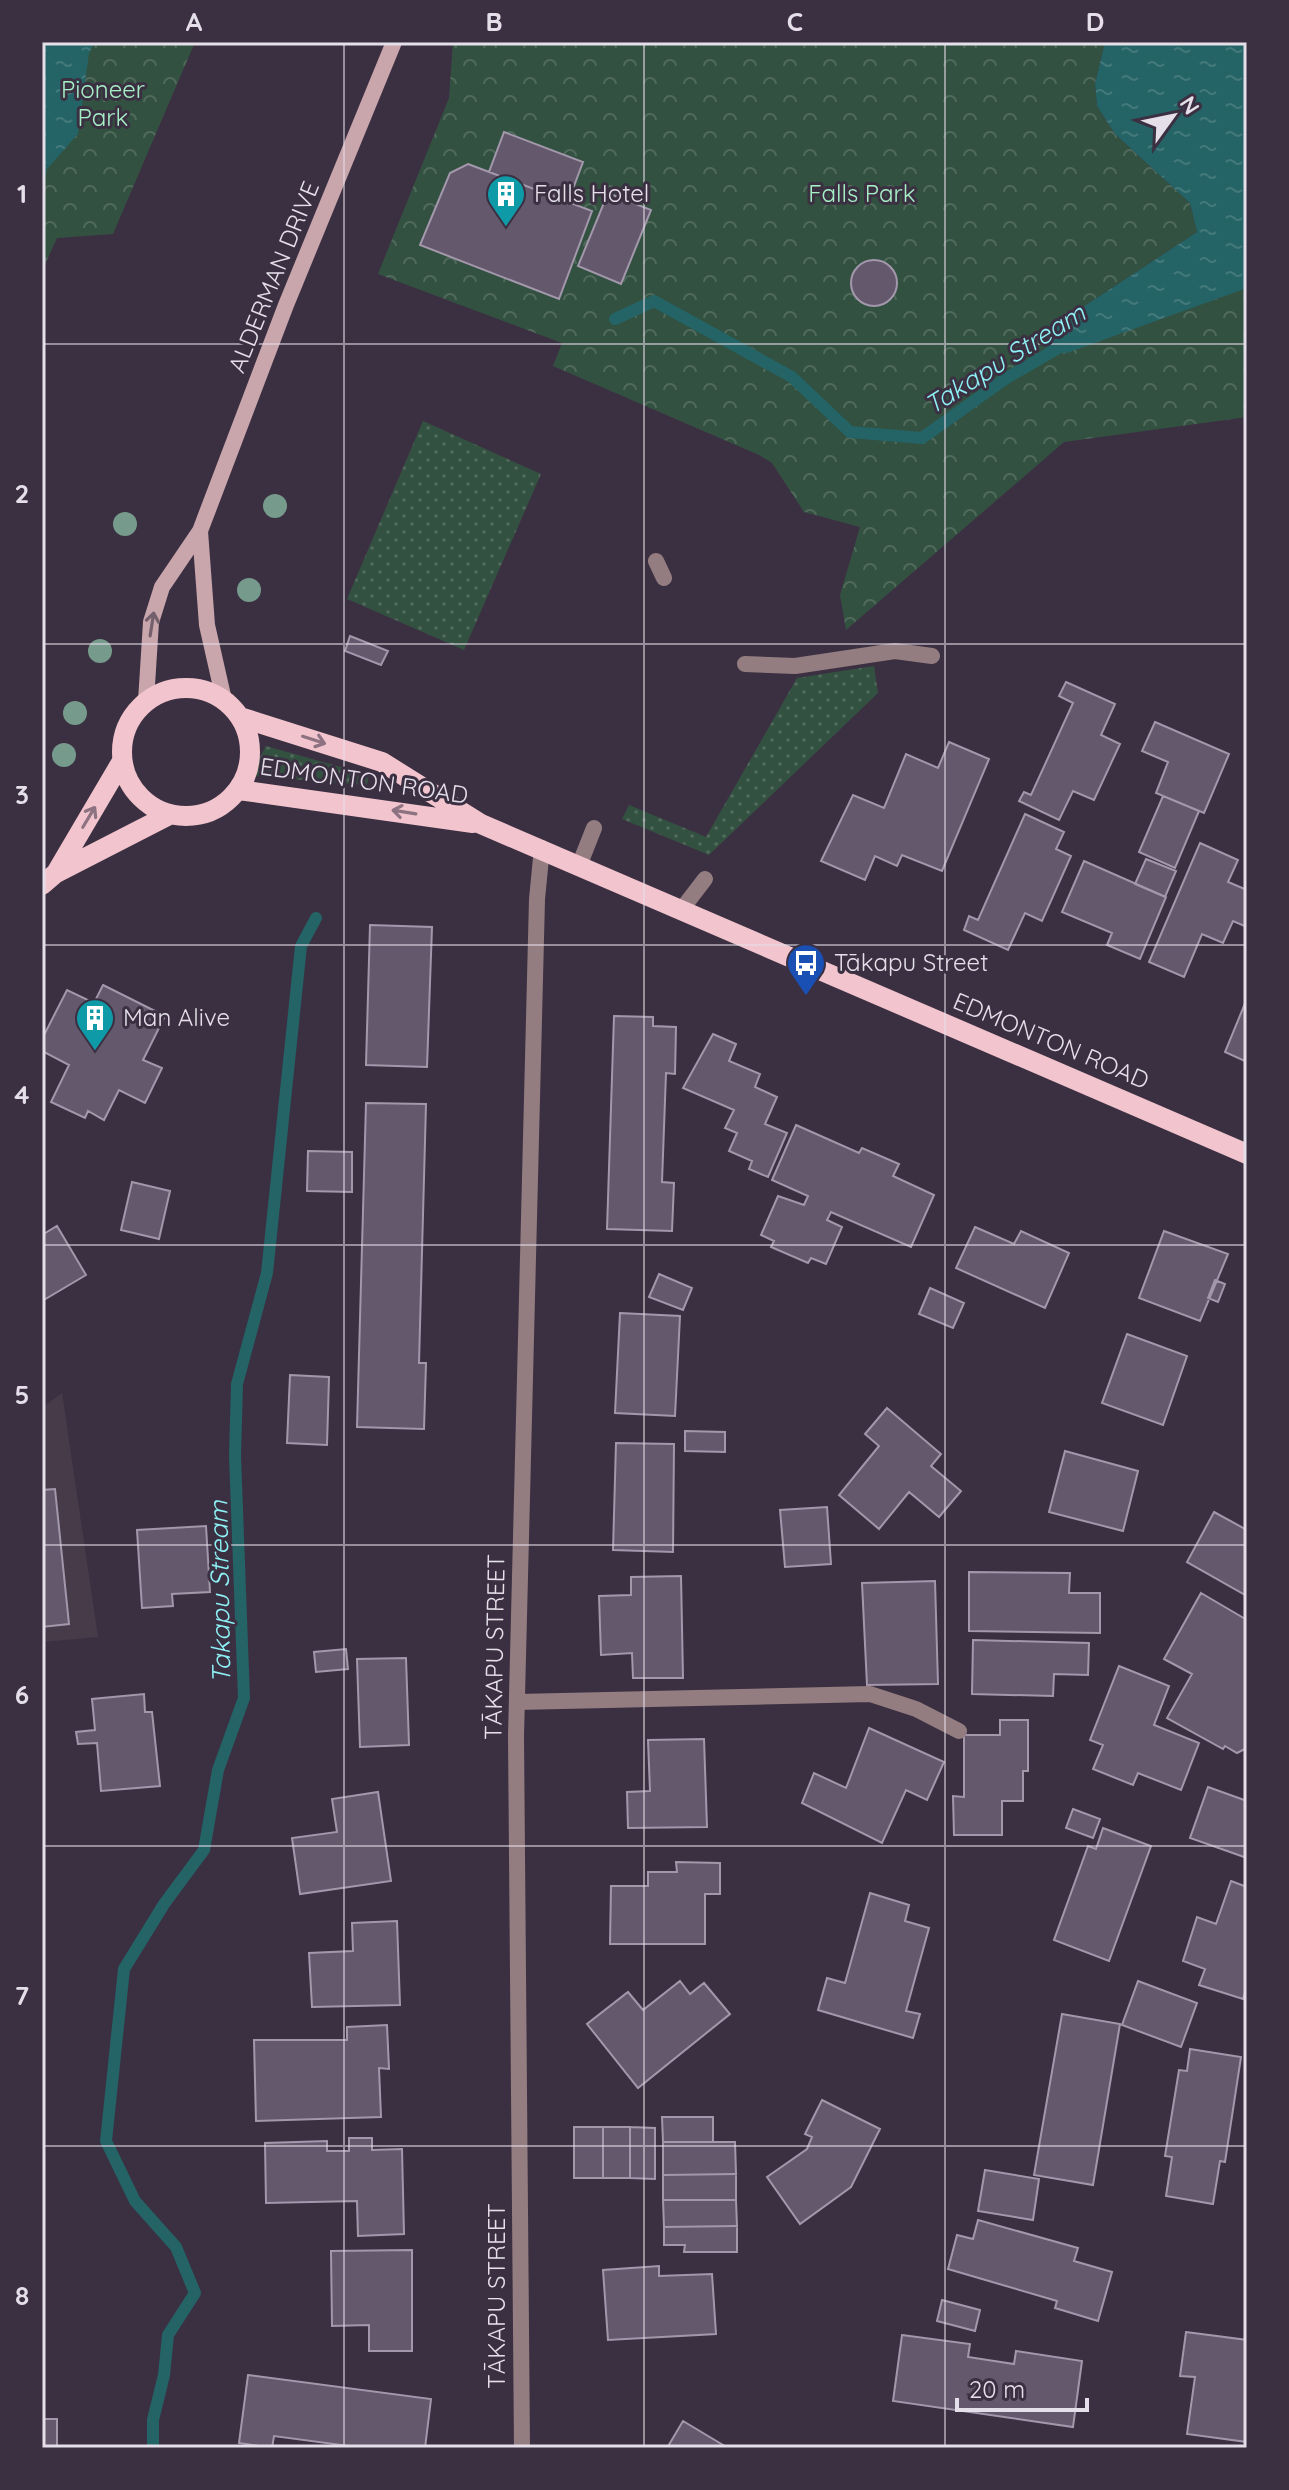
<svg xmlns="http://www.w3.org/2000/svg" width="1289" height="2490" font-family="Quicksand,sans-serif">
  <style>
    .education { fill: #473b4a }
    .grass { fill: url(#grass-dots) }
    .forest { fill: url(#forest-crowns) }
    .water { fill: url(#water-ripples) }
    .lines { fill: none; stroke-linecap: round; stroke-linejoin: round }
    .stream { stroke: #246366; stroke-width: 12 }
    .building { fill: #63586c; stroke: #a397ac; stroke-width: 2 }
    .service { stroke: #947d81; stroke-width: 16 }
    .minor { stroke: #947d81; stroke-width: 16 }
    .secondary { stroke: #c9a5ac; stroke-width: 16 }
    .primary { stroke: #f2c4cd; stroke-width: 20 }
    .tree { fill: #769a8b }
    .oneway { stroke: #745f6c }
    .oneway2 { stroke: #8d7381 }
    .grid { fill: none; stroke: #e5dfea; stroke-width: 2; stroke-opacity: 0.55 }
    .labels { text-anchor: middle; stroke-width: 6; stroke-linejoin: round; paint-order: stroke }
    .park-label { font-size: 24px; fill: #a6f0c6; stroke: #3b3042 }
    .poi-label { font-size: 24px; fill: #e5dfea; stroke: #3b3042; text-anchor: start }
    .street-label { font-size: 24px; fill: #e5dfea; stroke: #3b3042 }
    .water-label { font-size: 26px; font-style: italic; fill: #8df1f5; stroke: #3b3042 }
    .neatline { fill: none; stroke: #e5dfea; stroke-width: 3 }
    .grid-label { font-size: 26px; text-anchor: middle; font-weight: bold; fill: #e5dfea }
  </style>
  <defs>
    <pattern id="grass-dots" width="8" height="8" patternUnits="userSpaceOnUse" patternTransform="scale(2)"><rect width="8" height="8" fill="#335140"/><path d="M2 2h.1M6 6h.1" fill="none" stroke="#506a5c" stroke-width="1.8" stroke-linecap="round"/></pattern>
    <pattern id="forest-crowns" width="20" height="18" patternUnits="userSpaceOnUse" patternTransform="scale(2)"><rect width="20" height="18" fill="#335140"/><path d="M2 6a3 3 0 1 1 6 0M12 15a3 3 0 1 1 6 0" fill="none" stroke="#506a5c"/></pattern>
    <pattern id="water-ripples" width="26" height="14" patternUnits="userSpaceOnUse" patternTransform="scale(2)"><rect width="26" height="14" fill="#246366"/><path d="M2 4q2-2 4 0t4 0M15 11q2-2 4 0t4 0" fill="none" stroke="#44797c"/></pattern>
  </defs>
  <rect width="100%" height="100%" fill="#3b3042"/>
  <path class="education" d="M62,1393l36,244 -56,5v-234z"/>
  <path class="grass" d="M423,421l118,53 -77,176 -117,-51z
    M874,666l4,27 -169,162 -87,-36 7,-14 77,32 91,-159z
    M266,746l103,29 -2,10 -114,-9 -1,-4z"/>
  <path class="forest" d="M42,42h153l-82,192 -56,4 -15,33z
    M453,42h652l-10,42 2,22 18,28 75,69 7,29 -149,98 131,-20 68,-22v129l-183,25 -218,188 -6,-35 20,-68 -56,-15 -32,-49 -13,-8 -206,-89 9,-23 -184,-69 71,-176z"/>
  <path class="water" d="M42,42h53l-6,11 -11,81 -31,35 -5,24z
    M1105,42h142v246l-180,65 -15,-1 -10,-11 6,-11 149,-98 -7,-29 -75,-69 -18,-28 -2,-22z"/>
  <g class="lines">
    <path class="stream" d="M615,319l39,-18 138,76 58,55 72,6 83,-59 60,-35
      M153,2448v-28l11,-45 4,-40 27,-42 -19,-46 -41,-46 -29,-60 18,-172 40,-65 40,-54 14,-80 26,-72 -9,-242 2,-72 30,-111 34,-327 15,-28"/>
  </g>
  <path class="building" d="M504,132l79,30 -15,40 -79,-30z
    M468,164l124,47 -33,88 -139,-54 30,-72z
    M608,193l43,17 -30,74 -43,-18z
    M851 283a23 23 0 1 1 46 0a23 23 0 1 1-46 0Z
    M350,636l38,15 -7,14 -36,-14z
    M1066,682l49,22 -14,31 19,9 -26,56 -21,-9 -14,29 -40,-19 5,-9 7,3 42,-92 -14,-7z
    M1155,722l74,32 -25,59 -48,-20 12,-31 -26,-11z
    M949,742l40,17 -47,112 -40,-16 -5,11 -22,-10 -10,24 -44,-19 32,-66 31,13 22,-54 32,14z
    M1163,796l36,15 -24,57 -36,-16z
    M1025,814l39,18 -8,17 15,7 -29,65 -17,-8 -17,37 -44,-20 5,-14 9,4z
    M1200,843l38,17 -10,22 19,8v37l-14,-6 -10,22 -21,-9 -18,43 -35,-15z
    M1146,859l30,12 -11,26 -30,-13z
    M1084,861l82,36 -26,62 -33,-14 5,-12 -50,-21z
    M370,925l62,2 -5,140 -61,-2z
    M103,985l62,31 -22,44 19,8 -17,35 -26,-13 -15,30 -16,-9 -3,7 -34,-16 18,-37 -27,-14v-12l25,-49 27,13z
    M1246,1001h1v61l-22,-10z
    M614,1016l39,1v9l23,1 -1,47 -9,-1 -4,109 12,1 -2,48 -65,-2z
    M713,1034l23,10 -7,17 31,13 -5,13 22,10 -12,27 22,9 -19,44 -19,-8 3,-8 -23,-10 8,-18 -12,-5 9,-18 -51,-22z
    M366,1103l60,1 -7,259h7l-2,66 -67,-2z
    M796,1125l63,28 3,-5 37,16 -6,12 41,19 -23,52 -80,-35 -4,8 15,7 -16,37 -15,-6 -3,5 -37,-16 3,-6 -13,-6 17,-39 26,9 4,-9 -36,-16z
    M308,1151l44,1v40l-45,-1z
    M132,1182l38,9 -11,48 -38,-9z
    M57,1226l29,49 -44,26v-66z
    M975,1227l39,17 7,-13 48,22 -24,55 -89,-40z
    M1164,1231l64,23 -28,67 -61,-23z
    M659,1274l33,14 -9,22 -34,-13z
    M1215,1280l10,4 -7,18 -10,-4z
    M930,1288l34,15 -11,25 -34,-14z
    M620,1313l60,3 -5,100 -60,-3z
    M1127,1334l60,22 -24,69 -61,-22z
    M290,1375l39,2 -2,68 -40,-2z
    M887,1408l54,46 -10,12 30,25 -22,26 -30,-25 -30,37 -40,-34 40,-49 -14,-12z
    M685,1431l40,1v20l-40,-1z
    M616,1443l58,1 -1,108 -60,-2z
    M1065,1451l73,20 -15,60 -74,-19z
    M55,1489l14,135 -27,3v-137z
    M827,1507l4,57 -46,3 -5,-57z
    M1214,1512l33,18v66l-60,-34z
    M206,1526l4,66 -38,2 1,12 -31,2 -5,-78z
    M969,1572l101,1 -1,20h31v40l-131,-2z
    M681,1576l2,102h-50l-1,-25 -31,2 -2,-59 32,-1v-18z
    M935,1581l3,103 -71,1 -5,-102z
    M1201,1593l46,27v128l-10,5 -12,-7 -2,3 -56,-31 25,-44 -28,-15z
    M973,1640l116,3 -1,32 -34,-1 -1,22 -81,-2z
    M346,1649l2,20 -32,3 -2,-20z
    M406,1658l3,87 -49,2 -3,-88z
    M1119,1666l50,20 -15,39 45,18 -18,47 -43,-17 -5,12 -40,-16 10,-24 -13,-5z
    M144,1694l1,18h7l8,74 -59,5 -4,-48 -19,1 -2,-12 19,-2 -3,-31z
    M1000,1720h28v51h-5v30h-21v34h-48l-1,-39 11,1v-62h36z
    M869,1728l75,34 -17,38 -21,-10 -24,53 -80,-40 12,-30 32,15z
    M704,1739l3,88 -79,1 -1,-36 23,-1 -2,-51z
    M1208,1787l39,14v57l-57,-20z
    M378,1792l13,89 -91,13 -8,-56 45,-6 -5,-33z
    M1073,1809l27,10 -7,19 -27,-10z
    M1103,1828l48,18 -42,115 -55,-21 34,-94 8,3z
    M676,1862l44,1v31h-15v50h-95l1,-58h37v-14h29z
    M1231,1881l16,6v99l-4,13 -44,-14 6,-16 -22,-8 14,-44 19,7z
    M870,1893l39,12 -4,16 24,7 -23,83 14,3 -7,24 -95,-28 9,-32 18,5z
    M397,1921l3,84 -88,2 -3,-54 44,-2 -1,-28z
    M680,1981l10,13 14,-11 26,31 -92,74 -51,-64 41,-32 15,18z
    M1138,1981l59,22 -16,44 -59,-22z
    M1062,2014l58,10 -27,161 -59,-10z
    M387,2025l2,44 -10,-1 2,49 -125,4 -2,-81h93v-13z
    M1190,2049l51,8 -16,105 -5,-1 -7,43 -47,-8 6,-39 -7,-1 14,-86 8,1z
    M822,2100l58,29 -29,58 -51,37 -33,-47 40,-28 5,-12 -7,-3z
    M662,2117h51v25h-50z
    M574,2127h29v51h-29z
    M603,2127h27v51h-27z
    M630,2127l25,1v51l-25,-1z
    M349,2138h23v12l30,-1 2,85 -46,2 -1,-35 -91,2 -1,-60 62,-2v10h22z
    M663,2142h72l1,32 -73,1z
    M985,2170l54,9 -6,41 -55,-9z
    M736,2174v26h-73v-25z
    M663,2200h73l1,26 -73,1z
    M978,2220l100,28 -4,13 38,11 -14,49 -43,-13 2,-7 -109,-32 9,-34 16,4z
    M737,2226v26h-53l1,-7h-21v-18z
    M412,2250v101h-43v-26l-37,1 -1,-75z
    M659,2266v10l53,-2 4,60 -108,6 -5,-70z
    M942,2300l38,10 -5,21 -38,-10z
    M1186,2332l61,8v102l-60,-8 8,-57 -15,-1z
    M902,2335l68,9 -2,13 46,7 2,-13 66,10 -9,66 -180,-26z
    M248,2375l183,24 -6,49h-61l-90,-12 -2,12 -33,-5z
    M42,2419h15v29h-15z
    M683,2421l45,27h-61z"/>
  <g class="lines">
    <path class="service" d="M656,561l8,17
      M745,664l50,2 100,-15 37,5
      M579,866l15,-38
      M682,909l23,-30
      M517,1702l353,-8 46,15 43,22"/>
    <path class="minor" d="M522,2448l-6,-712 21,-837 5,-51"/>
    <path class="secondary" d="M200,531l7,94 17,75
      M146,701l5,-79 11,-35 38,-56 86,-226 108,-263"/>
    <path class="primary" d="M122 752a64 64 0 1 1 128 0a64 64 0 1 1-128 0Z
      M240,717l142,45 99,62 766,330
      M239,790l234,33
      M56,873l66,-112
      M42,885l14,-12 113,-58"/>
  </g>
  <g class="tree">
    <circle cx="275" cy="506" r="12"/>
    <circle cx="125" cy="524" r="12"/>
    <circle cx="249" cy="590" r="12"/>
    <circle cx="100" cy="651" r="12"/>
    <circle cx="75" cy="713" r="12"/>
    <circle cx="64" cy="755" r="12"/>
  </g>
  <defs><path id="oneway-shaft" d="M-6 0H5M1.5-3L5.5 0L1.5 3" fill="none" stroke-width="1.6" stroke-linecap="round" stroke-linejoin="round" transform="scale(2)"/></defs>
  <use class="oneway" href="#oneway-shaft" transform="translate(152 624) rotate(-81)"/>
  <g class="oneway2">
    <use href="#oneway-shaft" transform="translate(314 740) rotate(18)"/>
    <use href="#oneway-shaft" transform="translate(404 812) rotate(-171)"/>
    <use href="#oneway-shaft" transform="translate(89 817) rotate(-59)"/>
  </g>
  <path class="grid" d="M344,42v2406M644,42v2406M945,42v2406M42,344h1205M42,644h1205M42,945h1205M42,1245h1205M42,1545h1205M42,1846h1205M42,2146h1205"/>
  <defs>
    <symbol id="building-pin" viewBox="-11 -11 22 30"><path d="M0 17L-7.5 6A9.5 9.5 0 1 1 7.5 6Z" fill="#0f9aa8" stroke="#3b3042"/><path d="M-4-6H4V6H1V3H-1V6H-4ZM-2.5-4.3h1.7v1.8h-1.7ZM.8-4.3h1.7v1.8H.8ZM-2.5-1h1.7V.8h-1.7ZM.8-1h1.7V.8H.8Z" fill="#fff"/></symbol>
    <symbol id="bus-pin" viewBox="-11 -11 22 30"><path d="M0 17L-7.5 6A9.5 9.5 0 1 1 7.5 6Z" fill="#1a4fb4" stroke="#3b3042"/><path d="M-5-6H5V4H4V6H2V4H-2V6H-4V4H-5ZM-3.5-4V0h7V-4ZM-3.5 1.2v1.5H-2V1.2ZM2 1.2v1.5H3.5V1.2Z" fill="#fff"/></symbol>
  </defs>
  <g fill-rule="evenodd">
    <use href="#building-pin" x="484" y="172" width="44" height="60"/>
    <use href="#bus-pin" x="784" y="941" width="44" height="60"/>
    <use href="#building-pin" x="73" y="996" width="44" height="60"/>
  </g>
  <g class="labels">
    <g class="park-label">
      <text x="103" y="98">Pioneer<tspan x="103" dy="28">Park</tspan></text>
      <text x="862" y="202">Falls Park</text>
    </g>
    <g class="poi-label">
      <text x="534" y="202">Falls Hotel</text>
      <text x="834" y="971">Tākapu Street</text>
      <text x="123" y="1026">Man Alive</text>
    </g>
    <g class="street-label">
      <text transform="translate(274 277) rotate(-68)" y="8">ALDERMAN DRIVE</text>
      <text transform="translate(364 781) rotate(8)" y="8">EDMONTON ROAD</text>
      <text transform="translate(1051 1041) rotate(23)" y="8">EDMONTON ROAD</text>
      <text transform="translate(495 1647) rotate(-89)" y="8">TĀKAPU STREET</text>
      <text transform="translate(497 2296) rotate(-90)" y="8">TĀKAPU STREET</text>
    </g>
    <g class="water-label">
      <text transform="translate(1005 359) rotate(-32)" y="9">Takapu Stream</text>
      <text transform="translate(220 1592) rotate(-91)" y="9">Takapu Stream</text>
    </g>
  </g>
  <rect width="1289" height="2490" fill="none" stroke="#3b3042" stroke-width="88"/>
  <g transform="translate(1173 116) rotate(57)" stroke="#3b3042" stroke-width="6" paint-order="stroke">
  <path d="M0-6L14 30L0 20L-14 30Z" fill="#e5dfea"/>
  <text y="-12" font-size="22" font-weight="bold" text-anchor="middle" fill="#e5dfea">N</text>
  </g>
  <path d="M957 2398v12h130v-12" fill="none" stroke="#e5dfea" stroke-width="4"/>
  <text x="969" y="2398" font-size="24" fill="#e5dfea" stroke="#3b3042" stroke-width="6" paint-order="stroke">20 m</text>
  <rect x="44" y="44" width="1201" height="2402" class="neatline"/>
  <g class="grid-label">
    <text x="194" y="31">A</text>
    <text x="494" y="31">B</text>
    <text x="795" y="31">C</text>
    <text x="1095" y="31">D</text>
    <text x="22" y="203">1</text>
    <text x="22" y="503">2</text>
    <text x="22" y="804">3</text>
    <text x="22" y="1104">4</text>
    <text x="22" y="1404">5</text>
    <text x="22" y="1704">6</text>
    <text x="22" y="2005">7</text>
    <text x="22" y="2305">8</text>
  </g>
</svg>
